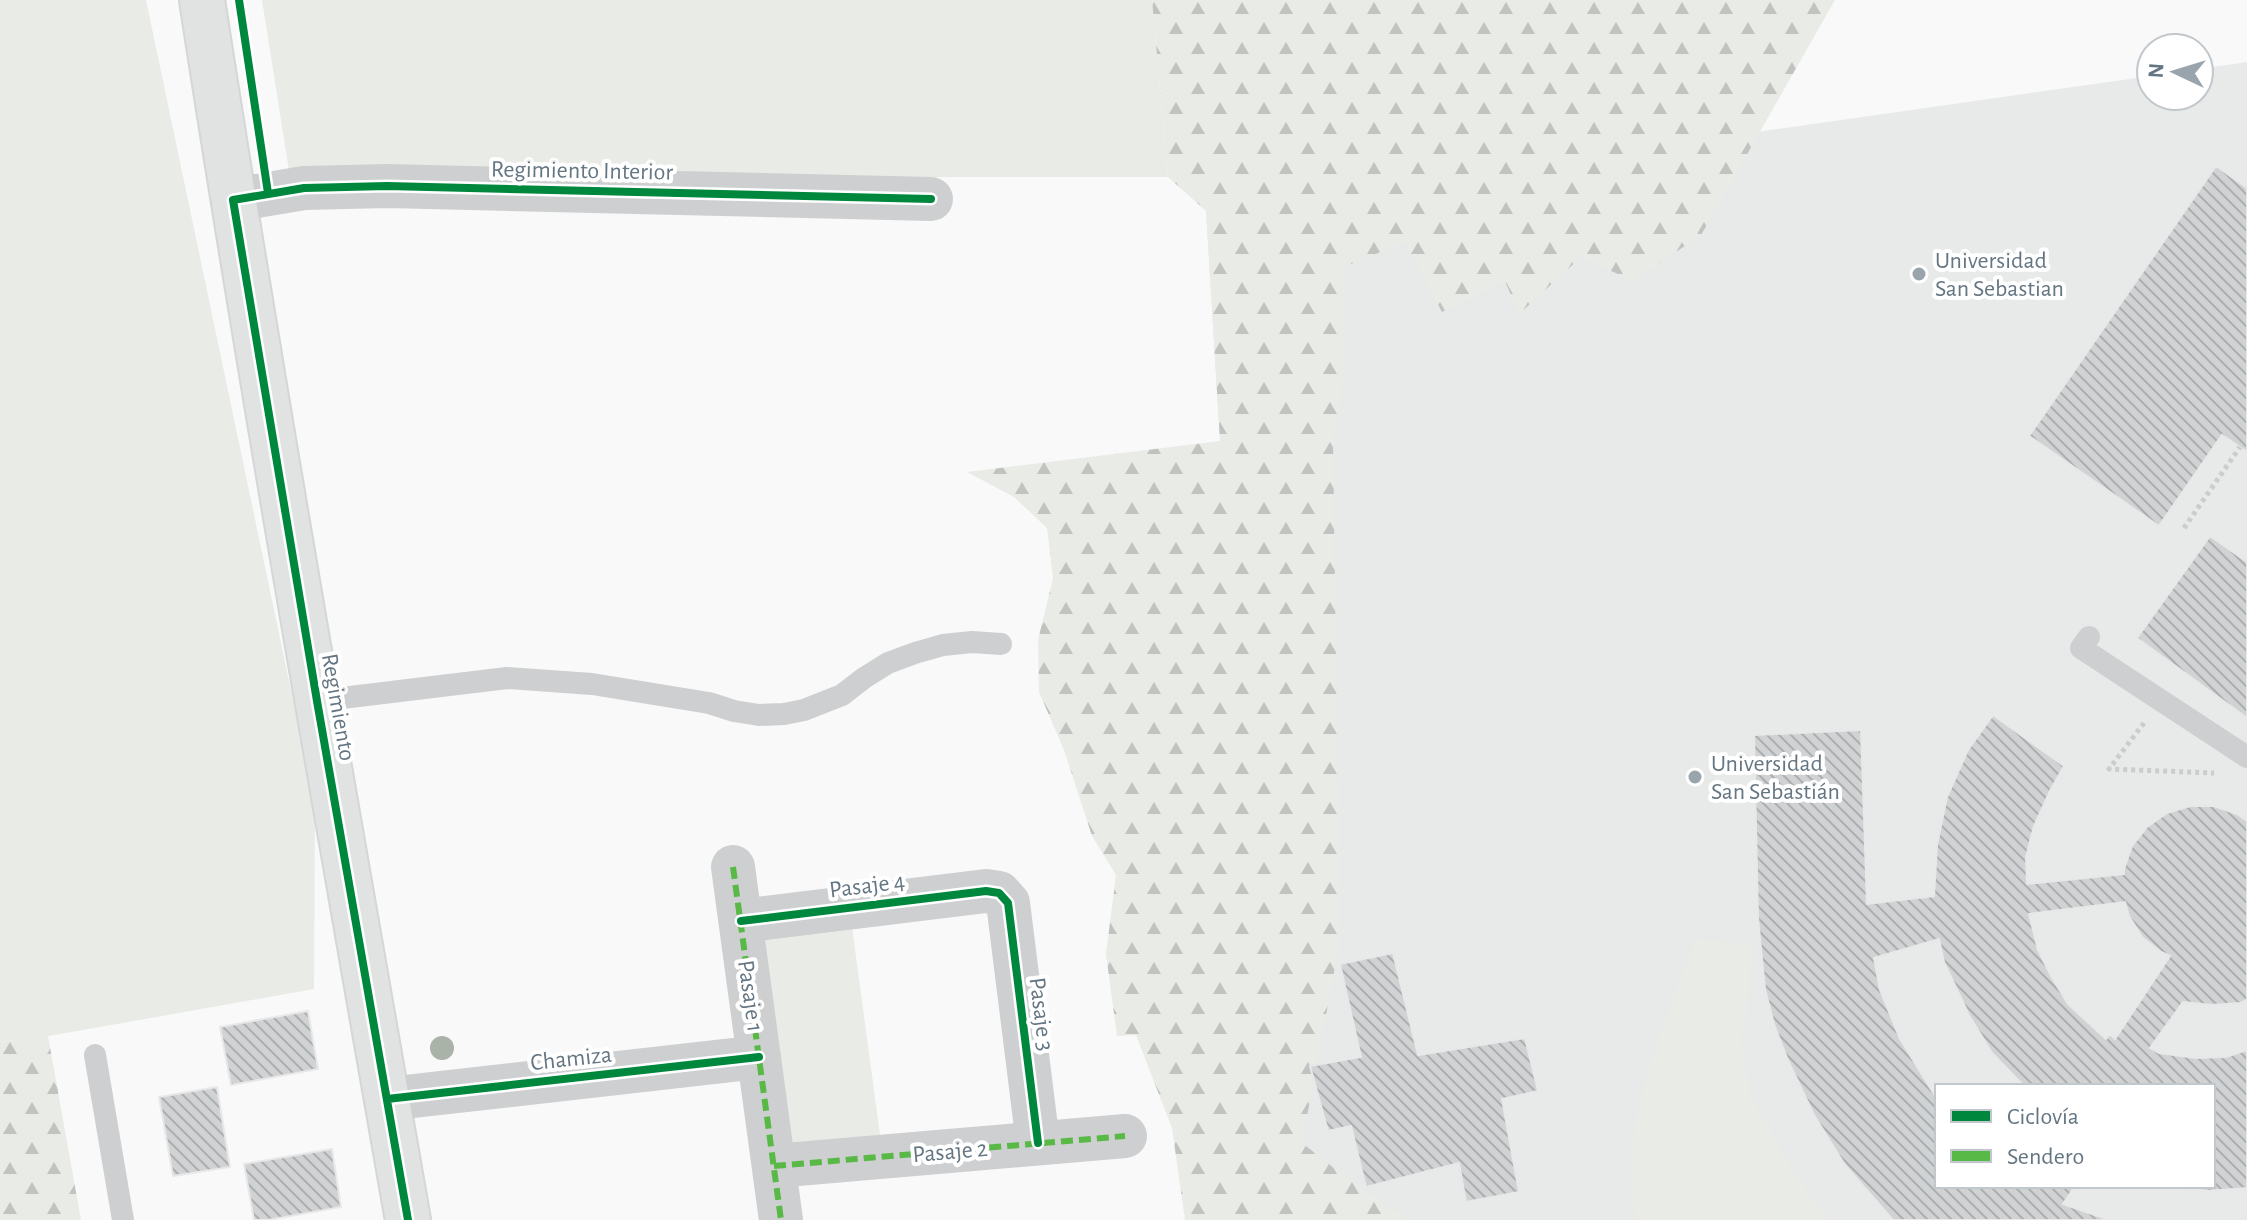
<svg xmlns="http://www.w3.org/2000/svg" width="2247" height="1220" font-family="'Alegreya Sans',sans-serif">
  <style>
    .built { fill: #e8e9e9; fill-rule: evenodd }
    .green { fill: #e8ebe6 }
    .forest { fill: url(#forest-firs) }
    .building { fill: url(#building-back-hatch); stroke: #e8e8e8; stroke-width: 2; fill-rule: evenodd }
    .lines { fill: none; stroke-linecap: round; stroke-linejoin: round }
    .secondary-casing { stroke: #d5d6d7; stroke-width: 48 }
    .path { stroke: #cbcccd; stroke-width: 5; stroke-dasharray: 4 4; stroke-linecap: butt }
    .service { stroke: #cecfd0; stroke-width: 22 }
    .minor { stroke: #cecfd0; stroke-width: 44 }
    .secondary { stroke: #e1e2e2; stroke-width: 44 }
    .quiet { stroke: #58b947; stroke-width: 6; stroke-dasharray: 12 6; stroke-linecap: butt }
    .cycleway-casing { stroke: #fff; stroke-width: 13 }
    .cycleway { stroke: #00873e; stroke-width: 8 }
    .tree { fill: #a9b3a7 }
    .poi-dot { fill: #99a4ac; stroke: #fff; stroke-width: 3 }
    .labels { text-anchor: middle; stroke-width: 8; stroke-linejoin: round; paint-order: stroke }
    .street-label { font-size: 24px; fill: #657683; stroke: #fff }
    .poi-label { font-size: 24px; fill: #657683; stroke: #fff; text-anchor: start }
  </style>
  <defs>
    <pattern id="forest-firs" width="22" height="20" patternUnits="userSpaceOnUse" patternTransform="scale(2)"><rect width="22" height="20" fill="#e8ebe6"/><path d="M5 1l3.5 6h-7zM16 11l3.5 6h-7z" fill="#c0c3c0"/></pattern>
    <pattern id="building-back-hatch" width="6" height="6" patternUnits="userSpaceOnUse" patternTransform="scale(2)"><rect width="6" height="6" fill="#d0d2d3"/><path d="M-1 5l2 2M0 0l6 6M5-1l2 2" fill="none" stroke="#acafb1"/></pattern>
  </defs>
  <rect width="100%" height="100%" fill="#f9f9f9"/>
  <path class="built" d="M2247,62v1158h-1051l-91,-752 115,-27 -14,-231 945,-134v20h48v-27zM1937,1086h276v100h-276z"/>
  <path class="green" d="M0,0h146l169,805 -1,184 -265,47 -49,6z
    M262,0h890l16,177h-878z
    M851,920l30,222 -93,3 -29,-207z
    M1695,939l58,5 -7,75 -6,19 11,58 36,65 41,59h-193c-18,-97 28,-191 60,-281z"/>
  <path class="forest" d="M1152,0h683l-134,235 -68,46 -52,-24 -62,57 -14,-33 -63,31 -37,-70 -61,25 -1,115 -10,61 7,497 -38,203 55,43 52,34h-224l-13,-92 -36,-93 -19,1 -11,-82 10,-79 -24,-39 -28,-86 -25,-58 -1,-52 15,-62 -6,-50 -33,-31 -47,-25 253,-31 -14,-230 -38,-34z
    M48,1036l33,184h-81v-178z"/>
  <path class="building" d="M2216,166l31,22v264l-25,-17 -63,91 -130,-90z
    M2210,536l37,26v156l-110,-80z
    M1993,715l71,51 -14,25 -16,35 -8,31 1,27 97,-10v-5l8,-23 15,-19 20,-14 23,-7h24l23,8 10,7v179l-7,3 -28,2 -29,-3 -33,46 9,5 37,5 30,-1 21,-7v138l-39,3 -39,-5h44v-100h-189l-32,-33 -23,-38 -25,-53 -5,-23 -65,19 6,32 20,49 37,60v87h138l-12,18 46,16h-216l-48,-55 -31,-50 -27,-57 -13,-34 -9,-35 -7,-71 -4,-183 107,-5 6,174 67,-8 3,-51 10,-48 21,-47zM2125,902l4,14 13,21 19,15 9,4 -55,83 -5,-5 -4,5 -38,-35 -17,-28 -13,-26 -9,-36z
    M1393,953l25,102 107,-17 13,53 -36,8 17,93 -53,10 -7,-39 -93,24 -15,-61 -23,5 -18,-65 51,-9 -21,-93z
    M308,1011l10,58 -87,16 -11,-58z
    M217,1087l13,80 -57,9 -14,-79z
    M332,1149l9,58 -73,13h-14l-10,-56z"/>
  <g class="lines">
    <defs>
      <path id="secondary" d="M202,0c63,408 135,814 206,1220"/>
    </defs>
    <use href="#secondary" class="secondary-casing"/>
    <path class="path" d="M2184,528l56,-81
      M2144,723l-35,46 105,4"/>
    <path class="service" d="M2089,637l-8,11 166,109
      M317,701l190,-23 85,6 117,19 25,8 25,4 25,-1 20,-4 38,-15 22,-17 24,-15 27,-10 28,-8 29,-3 29,2
      M95,1055l28,165"/>
    <path class="minor" d="M233,200l71,-12 83,-2 544,13
      M733,867l48,353
      M741,921l245,-30 13,2 9,10 30,240
      M387,1099l372,-42
      M774,1166l351,-30"/>
    <use href="#secondary" class="secondary"/>
    <path class="quiet" d="M733,867l48,353
      M774,1166l351,-30"/>
    <defs>
      <path id="cycleway" d="M239,0l29,193
        M741,921l245,-30 13,2 9,10 30,240
        M387,1099l372,-42
        M408,1220l-91,-519 -84,-501 71,-12 83,-2 544,13"/>
    </defs>
    <use href="#cycleway" class="cycleway-casing"/>
    <use href="#cycleway" class="cycleway"/>
  </g>
  <circle class="tree" cx="442" cy="1048" r="12"/>
  <g class="poi-dot">
    <circle cx="1919" cy="274" r="8"/>
    <circle cx="1695" cy="777" r="8"/>
  </g>
  <g class="labels">
    <g class="street-label">
      <text transform="translate(582 170) rotate(1)" y="8">Regimiento Interior</text>
      <text transform="translate(339 707) rotate(80)" y="8">Regimiento</text>
      <text transform="translate(867 885) rotate(-7)" y="8">Pasaje 4</text>
      <text transform="translate(751 996) rotate(82)" y="8">Pasaje 1</text>
      <text transform="translate(1042 1014) rotate(83)" y="8">Pasaje 3</text>
      <text transform="translate(571 1058) rotate(-6)" y="8">Chamiza</text>
      <text transform="translate(950 1151) rotate(-5)" y="8">Pasaje 2</text>
    </g>
    <g class="poi-label">
      <text x="1935" y="268">Universidad<tspan x="1935" dy="28">San Sebastian</tspan></text>
      <text x="1711" y="771">Universidad<tspan x="1711" dy="28">San Sebastián</tspan></text>
    </g>
  </g>
  <rect x="1935" y="1084" width="280" height="104" fill="#ffffff" stroke="#c1c8cd" stroke-width="2"/>
  <rect x="1951" y="1110" width="40" height="12" fill="#00873e" stroke="#c1c8cd" stroke-width="2"/>
  <text x="2007" y="1124" font-size="24" fill="#657683">Ciclovía</text>
  <rect x="1951" y="1150" width="40" height="12" fill="#58b947" stroke="#c1c8cd" stroke-width="2"/>
  <text x="2007" y="1164" font-size="24" fill="#657683">Sendero</text>
  <g transform="translate(2175 72) rotate(274)"><circle r="38" fill="#ffffff" stroke="#c1c8cd" stroke-width="2"/>
  <path d="M0-6L14 30L0 20L-14 30Z" fill="#99a4ac"/>
  <text y="-12" font-size="22" font-weight="bold" text-anchor="middle" fill="#657683">N</text>
  </g>
</svg>
